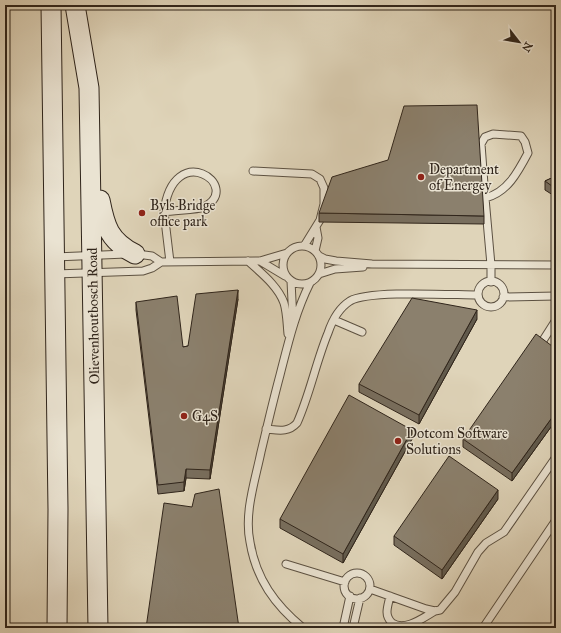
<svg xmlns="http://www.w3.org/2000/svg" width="561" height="633" font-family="'IM FELL Great Primer',serif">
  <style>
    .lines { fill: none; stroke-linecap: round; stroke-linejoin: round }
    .service-casing { stroke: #5c5142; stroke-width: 9 }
    .secondary-casing { stroke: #30251b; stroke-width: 21 }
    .service { stroke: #eae3d2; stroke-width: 7 }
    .secondary { stroke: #eae3d2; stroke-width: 19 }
    .wall { fill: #786e5e; stroke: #30251b }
    .shaded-wall { fill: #615a4c; stroke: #30251b }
    .building { fill: #8b806d; stroke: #30251b }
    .poi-dot { fill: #8f2418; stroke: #eae3d2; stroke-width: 1.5 }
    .labels { text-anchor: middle; stroke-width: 3; stroke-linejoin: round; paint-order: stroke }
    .poi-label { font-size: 14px; fill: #30251b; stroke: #eae3d2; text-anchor: start }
    .street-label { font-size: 14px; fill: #30251b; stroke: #eae3d2 }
  </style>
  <rect width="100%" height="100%" fill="#dfd4b9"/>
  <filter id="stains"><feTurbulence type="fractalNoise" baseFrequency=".005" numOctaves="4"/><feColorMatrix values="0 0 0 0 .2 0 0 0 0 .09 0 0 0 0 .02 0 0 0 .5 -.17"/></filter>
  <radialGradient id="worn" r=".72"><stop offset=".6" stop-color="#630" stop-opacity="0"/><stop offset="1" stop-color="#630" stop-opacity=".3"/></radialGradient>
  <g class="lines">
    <defs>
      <path id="service" d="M253,171l59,3 8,5 4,9v16l-4,16 -16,26
        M485,198l-4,-54 4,-7 8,-3 28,2 4,6 3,11c-10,19 -21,40 -43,45l6,67v17
        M164,212c9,-74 80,-26 40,-5 -7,3 -31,3 -40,5l6,50
        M283 265a19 19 0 1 1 38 0a19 19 0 1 1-38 0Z
        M315,251l3,-13 -2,-11
        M137,254l15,2 9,6 99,-1 27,-8
        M319,256l6,3 11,2 36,3 184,1
        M55,257l71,-3
        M248,261c13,12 30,25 36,42 3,10 3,21 4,31
        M260,261l25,15
        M55,274l88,-3 9,-3 9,-6
        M319,274l16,-5 28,-2
        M291,281l2,40
        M478 294a13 13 0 1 1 26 0a13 13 0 1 1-26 0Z
        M503,297l53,-1
        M334,320l28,12
        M542,342l14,-22
        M266,429c12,1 22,4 31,-6 13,-29 19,-61 31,-90 4,-12 11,-25 22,-32 19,-11 103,-6 128,-6
        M286,564l59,18
        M344 586a13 13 0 1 1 26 0a13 13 0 1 1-26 0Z
        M370,589l56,20 9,2 5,-1 15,-18 23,-40 8,-9 18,-11 52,-75
        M390,596c-1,5 -3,11 -3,16 0,4 2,8 5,11 13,9 32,-6 43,-12
        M303,628c-28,-23 -47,-49 -53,-86 -6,-29 5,-61 11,-90 6,-25 12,-51 19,-77 8,-31 15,-62 30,-92
        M343,628l7,-32
        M353,628l7,-30
        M483,628l73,-108"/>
      <path id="secondary" d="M51,5l7,504 -1,119
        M75,5l14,83 9,540
        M100,200c5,26 9,41 35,54"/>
    </defs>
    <use href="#service" class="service-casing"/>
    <use href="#secondary" class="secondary-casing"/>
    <use href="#service" class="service"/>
    <use href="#secondary" class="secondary"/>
  </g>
  <path class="wall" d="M556,176v21l-11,-7v-9z
    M319,213l165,3v8l-165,-2z
    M238,299l-28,180 -24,-1 -2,13 -26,3 -22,-184v-8l47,45 5,-1z
    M477,319l-58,105 -60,-32v-8z
    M556,349v71l-44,61 -49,-34v-8z
    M412,439l-69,124 -63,-35v-9z
    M498,499l-56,80 -48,-34v-9z"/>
  <path class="shaded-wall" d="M238,290v9l-28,180v-9z
    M477,310v9l-58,105v-9z
    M556,412v8l-44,61v-8z
    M412,430v9l-69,124v-9z
    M186,469v9l-2,13v-9z
    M498,490v9l-56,80v-9z"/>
  <path class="building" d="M477,105l7,111 -165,-3 13,-36 56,-17 16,-54z
    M556,176v13l-11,-8z
    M238,290l-28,180 -24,-1 -2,13 -26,3 -22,-183 41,-6 6,51 5,-1 8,-52z
    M412,298l65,12 -58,105 -60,-31z
    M536,334l20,15v63l-44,61 -49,-34z
    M349,395l63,35 -69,124 -63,-35z
    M449,456l49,34 -56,80 -48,-34z
    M219,489l20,139h-42v-1h-4v1h-47l18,-125 28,4 3,-13z"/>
  <g class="poi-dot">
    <circle cx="421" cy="177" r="4"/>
    <circle cx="142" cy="213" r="4"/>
    <circle cx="184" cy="416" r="4"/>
    <circle cx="398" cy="441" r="4"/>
  </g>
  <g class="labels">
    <g class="poi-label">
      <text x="429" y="174">Department<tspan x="429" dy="16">of Energey</tspan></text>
      <text x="150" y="210">Byls Bridge<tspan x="150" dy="16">office park</tspan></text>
      <text x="192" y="421">G4S</text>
      <text x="406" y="438">Dotcom Software<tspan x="406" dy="16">Solutions</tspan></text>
    </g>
    <g class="street-label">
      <text transform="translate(93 316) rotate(-91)" y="5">Olievenhoutbosch Road</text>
    </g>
  </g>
  <rect width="561" height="633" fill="none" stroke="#dfd4b9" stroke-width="20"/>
  <rect x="6" y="6" width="549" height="621" fill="none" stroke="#30251b" stroke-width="2"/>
  <rect x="10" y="10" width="541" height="613" fill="none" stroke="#30251b"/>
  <g transform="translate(519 42) rotate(121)" stroke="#eae3d2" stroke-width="3" paint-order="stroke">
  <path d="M0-3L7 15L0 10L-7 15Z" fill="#30251b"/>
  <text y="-6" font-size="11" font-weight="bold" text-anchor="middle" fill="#30251b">N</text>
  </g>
  <rect width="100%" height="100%" filter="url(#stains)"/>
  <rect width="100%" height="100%" fill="url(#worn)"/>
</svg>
